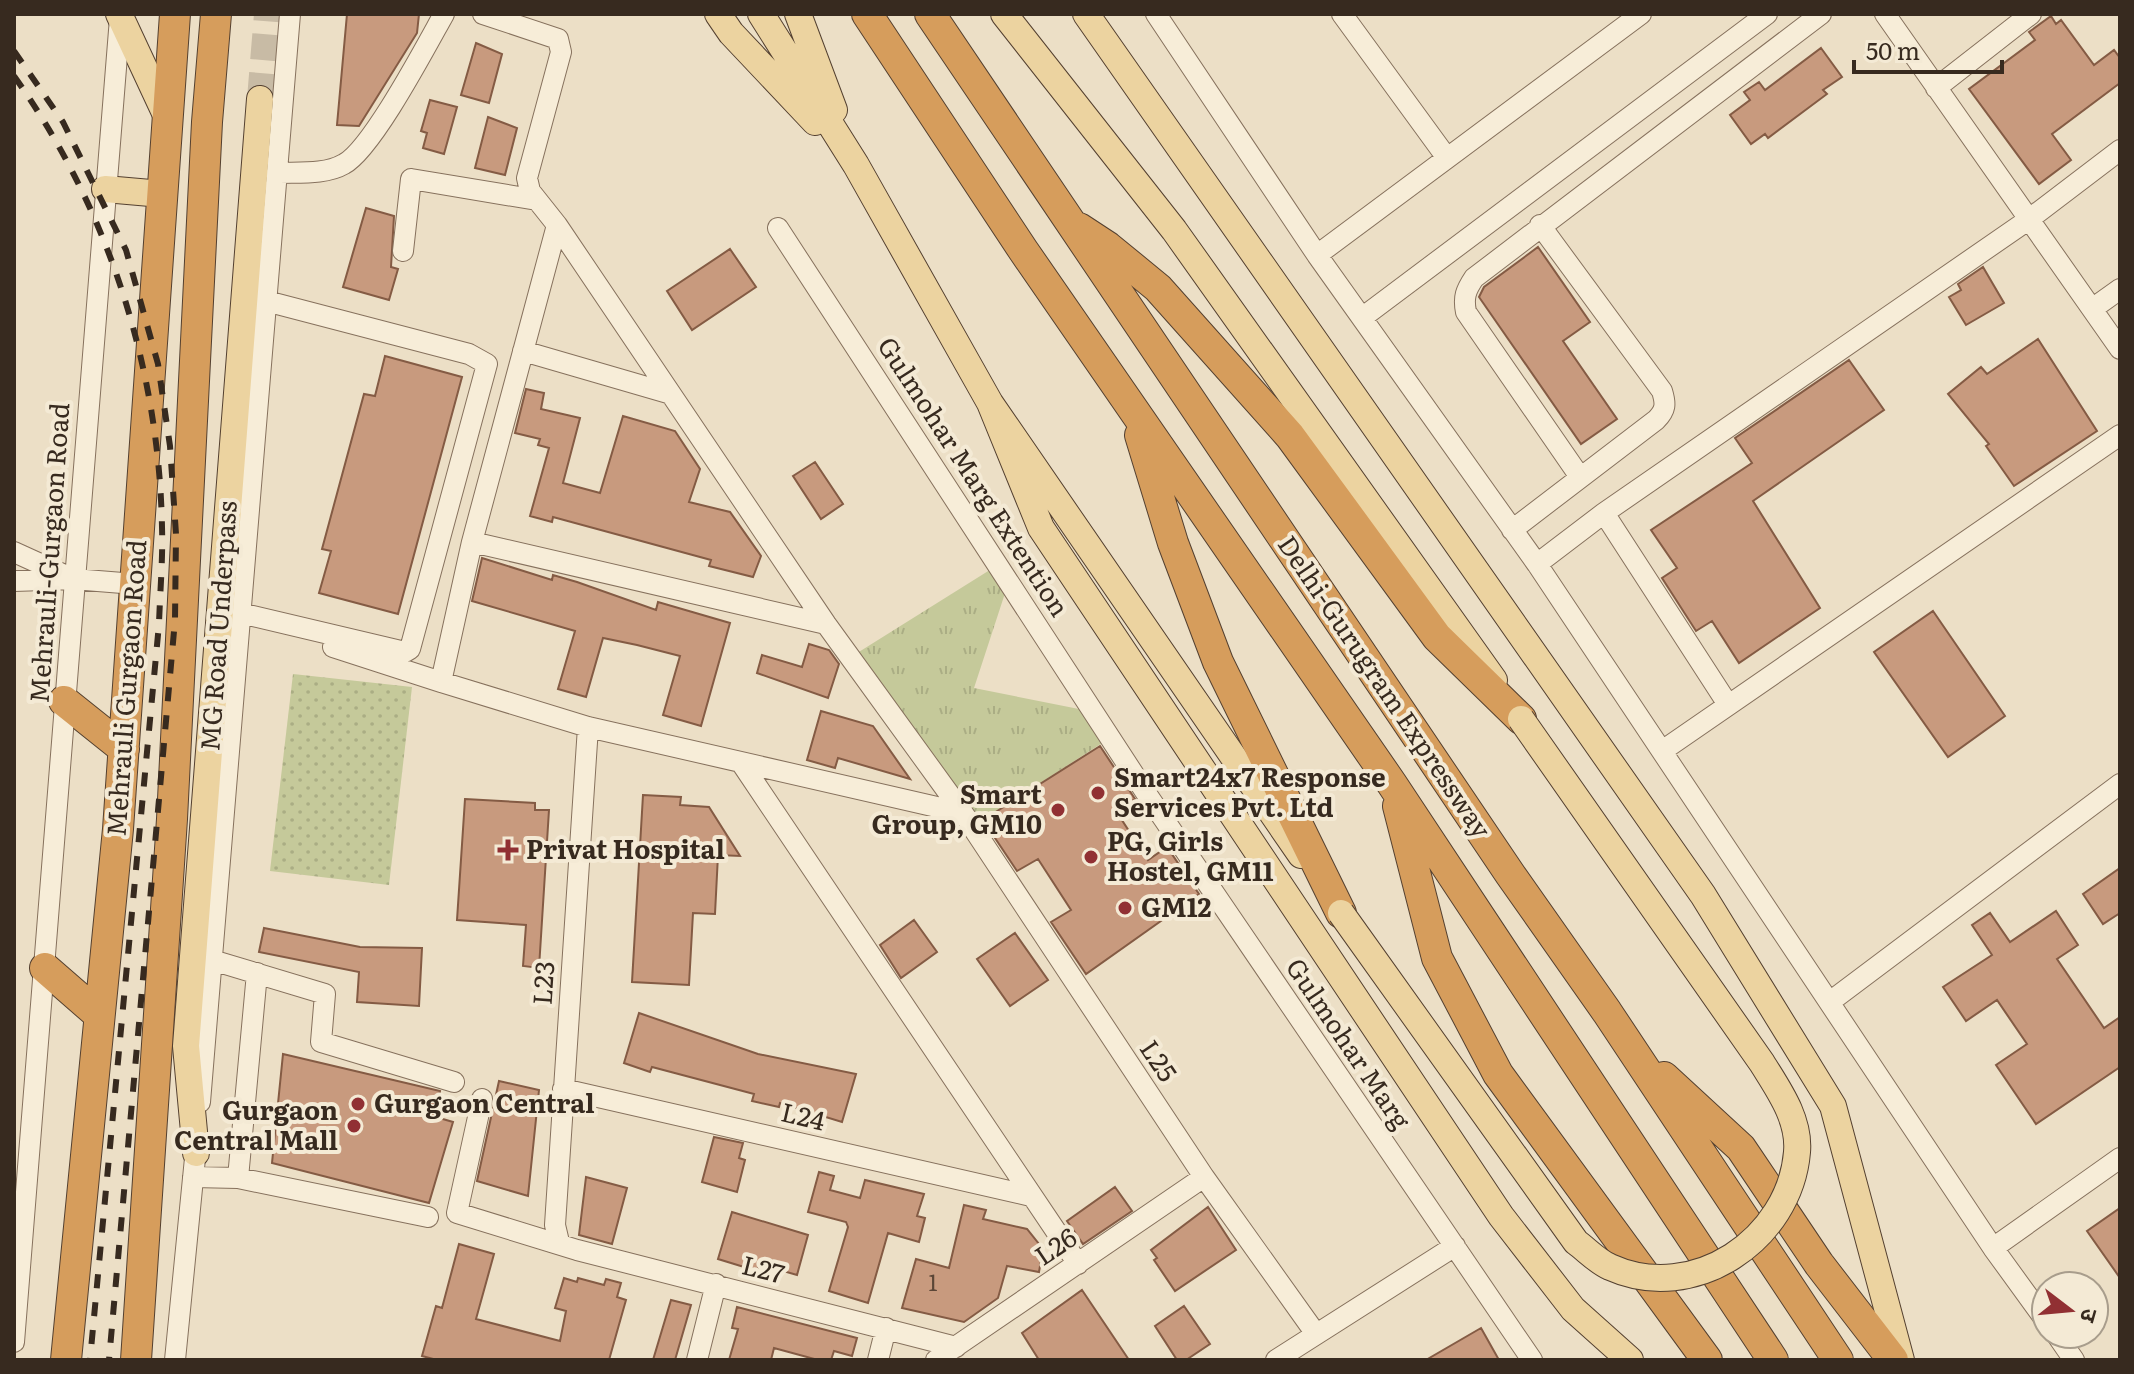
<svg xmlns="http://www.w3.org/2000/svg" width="2134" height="1374" font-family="Literata,'Noto Sans Devanagari',serif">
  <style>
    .grass { fill: url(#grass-tufts) }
    .garden { fill: url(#garden-dots) }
    .building { fill: #c89a7e; stroke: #845b44; stroke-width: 2 }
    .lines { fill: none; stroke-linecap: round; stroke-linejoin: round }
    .major-tunnel { stroke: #c8bba5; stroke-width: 26; stroke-dasharray: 26 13; stroke-linecap: butt }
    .minor-casing { stroke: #86715d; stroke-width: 22 }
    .major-casing { stroke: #544030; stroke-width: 28 }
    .highway-casing { stroke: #544030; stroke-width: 32 }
    .minor { stroke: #f7edd8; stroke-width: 20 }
    .major { stroke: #ecd3a0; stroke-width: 26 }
    .highway { stroke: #d69d5c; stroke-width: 30 }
    .rail { stroke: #372a1f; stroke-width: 6; stroke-dasharray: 14 14; stroke-linecap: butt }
    .major-bridge-casing { stroke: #544030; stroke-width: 28; stroke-linecap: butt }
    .major-bridge { stroke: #ecd3a0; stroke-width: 26 }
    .poi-dot { fill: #913033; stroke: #f4ead5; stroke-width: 3 }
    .labels { text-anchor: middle; stroke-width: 8; stroke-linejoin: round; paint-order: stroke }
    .number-label { font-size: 22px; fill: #5b4637 }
    .street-label { font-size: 26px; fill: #372a1f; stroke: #f4ead5 }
    .poi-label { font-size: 26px; font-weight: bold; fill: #372a1f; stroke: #f4ead5; text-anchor: start }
  </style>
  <defs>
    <pattern id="grass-tufts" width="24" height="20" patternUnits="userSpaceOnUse" patternTransform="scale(2)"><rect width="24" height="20" fill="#c5c99a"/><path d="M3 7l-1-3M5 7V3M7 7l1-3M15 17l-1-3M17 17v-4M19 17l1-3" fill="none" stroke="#aaad84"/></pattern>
    <pattern id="garden-dots" width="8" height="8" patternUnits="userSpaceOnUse" patternTransform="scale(2)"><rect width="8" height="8" fill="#c5c99a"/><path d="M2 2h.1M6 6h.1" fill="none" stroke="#aaad84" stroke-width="1.8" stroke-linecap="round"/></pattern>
  </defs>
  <rect width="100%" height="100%" fill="#ecdfc6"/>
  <path class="grass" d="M993,568l16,13 -35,107 120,24 16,26 -135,87 -121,-170z"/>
  <path class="garden" d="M293,674l119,13 -23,198 -119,-14z"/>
  <path class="building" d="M347,14h72l-2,19 -58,93 -22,-1z
    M2051,16l5,8 5,-4 33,45 20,-15 6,8v25l-68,51 19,26 -32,24 -70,-95 66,-49 -6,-8z
    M476,43l26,11 -13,49 -28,-8z
    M1821,48l21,29 -19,13 4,4 -59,44 -3,-4 -14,10 -21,-29 20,-15 -6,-8 15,-10 6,8z
    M430,100l27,7 -13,47 -21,-6 4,-15 -6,-2z
    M488,117l29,11 -12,47 -30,-7z
    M366,208l28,8 -3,51 7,2 -9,31 -46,-13z
    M1538,247l52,75 -27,19 54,78 -36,25 -102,-147 5,-10z
    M730,249l26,38 -64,43 -25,-39z
    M1983,267l21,36 -38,22 -17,-28 12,-7 -3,-6z
    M2038,339l59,92 -83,55 -28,-40 3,-2 -41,-50 33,-27 6,7z
    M385,356l77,21 -64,237 -79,-21 12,-42 -9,-2 42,-155 11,2z
    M1849,360l35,50 -131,91 67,107 -81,55 -27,-42 -16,10 -34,-53 15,-10 -26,-38 101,-67 -17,-25z
    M526,389l18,4 -3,16 39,9 -17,65 37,10 23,-77 52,15 25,38 -11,33 41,10 31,44 -8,21 -44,-11 2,-6 -158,-43 -1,5 -22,-6 19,-68 -11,-3 2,-6 -25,-6z
    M815,462l28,42 -22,15 -28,-43z
    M482,558l70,22 1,-5 24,7 79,28 2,-8 72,21 -29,103 -38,-11 17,-59 -43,-11 -34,-7 -17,59 -28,-8 17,-58 -103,-30z
    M1933,611l72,105 -57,41 -74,-105z
    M809,644l20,6 10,14 -11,34 -71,-25 5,-18 40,12z
    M821,711l52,15 37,53 -72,-21 -3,10 -28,-8z
    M1100,746l35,53 -19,12 32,49 19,-13 32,47 -113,80 -35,-52 20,-12 -33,-51 -21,12 -34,-51z
    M643,795l38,2 -1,8 29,2 31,49 -22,-1 -3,59 -22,-1 -4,72 -57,-3z
    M465,799l70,4v7h14l-10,158 -16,-2 3,-41 -69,-5z
    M2120,868v45l-17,11 -20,-30z
    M2056,911l22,34 -21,14 47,69 16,-11v50l-84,57 -40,-59 31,-21 -30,-44 -31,21 -23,-34 49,-32 -20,-30 18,-12 20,29z
    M914,920l23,32 -36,26 -21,-33z
    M264,928l96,19 62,1 -3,58 -62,-4 2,-30 -100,-20z
    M1015,933l33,47 -38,26 -33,-47z
    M639,1013l119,41 98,20 -14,48 -62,-19 -1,4 -27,-6 2,-7 -102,-27 -2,5 -26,-9z
    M283,1054l157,37 -4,26 17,5 -24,81 -157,-40z
    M499,1081l40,9 -11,106 -51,-15z
    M714,1137l29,6 -4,15 6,2 -8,32 -35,-10z
    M819,1172l15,4 -4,14 30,8 5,-18 59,14 -7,22 8,2 -6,24 -31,-9 -20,70 -39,-12 19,-64 -2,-5 -38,-10z
    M586,1177l41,11 -15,56 -33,-9z
    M1115,1187l17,24 -49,33 -16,-23z
    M964,1205l22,5 -3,9 44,10 16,20 -4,23 -32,-6 -9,32 -34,24 -62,-14 14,-49 33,9z
    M1208,1207l28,43 -61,41 -21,-31 3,-2 -6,-8z
    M2120,1208v70l-33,-47z
    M732,1212l76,23 -11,40 -38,-11 -2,7 -39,-12z
    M459,1244l35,10 -18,65 84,22 6,-30 -11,-3 9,-30 13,4 1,-4 26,7 2,-6 15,4 -4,14 9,3 -17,60h-172l-15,-4 14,-50 6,2z
    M1082,1290l47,70h-90l-17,-27z
    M671,1300l20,5 -16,55h-22z
    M1184,1306l26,38 -24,16h-9l-22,-34z
    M737,1307l120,31 -5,18 -18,-5 -3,9h-13l-44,-12 -3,12h-42l9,-31 -6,-1z
    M1481,1328l18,32h-73z"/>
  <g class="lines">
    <path class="major-tunnel" d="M260,99l7,-85"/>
    <defs>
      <path id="minor" d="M483,14l75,25 3,13 -34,126 3,13 27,34 -85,317 -31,140 147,45 375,86
        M1156,14l161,241 220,309 456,684 53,73
        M1342,14l105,144
        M1885,14l235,335
        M1936,88l95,-74
        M277,173c21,-1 48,2 67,-9 28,-15 82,-118 100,-150
        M557,225l269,399 137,189 241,364 112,157
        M778,228l368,565 386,567
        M403,251l8,-72 126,21
        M1317,255l324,-241
        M2092,309l28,-20
        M1363,317l404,-303
        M523,351l148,43
        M1580,477l-114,-165c-3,-15 0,-22 8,-34l347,-264
        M1604,513l123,190
        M1512,530l144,-110c10,-10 10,-16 6,-29l-122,-166
        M472,542l354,82
        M14,552l55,25
        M1537,564l67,-51 424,-293 92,-70
        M14,581l59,-2 62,5
        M240,613l165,39 5,-3 77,-285 -18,-10 -203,-53
        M333,647l108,35
        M1662,751l458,-316
        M742,764l336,500
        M212,960l113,34 -4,48 133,40
        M1831,1001l289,-217
        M563,1089l468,107
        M482,1099l-25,114 120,37 379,97
        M200,1102l90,-1088
        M193,1177l45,1 190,39
        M238,1178l19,-205
        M559,1242l-4,-17 33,-498
        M1993,1248l127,-90
        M2056,1334l18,26
        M14,1342l106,-1324
        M175,1360l22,-222
        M697,1360l19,-76
        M878,1360l8,-32
        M936,1360l268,-183
        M1276,1360l179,-114"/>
      <path id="major" d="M119,14l48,103
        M718,14l13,19 84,89
        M761,14l95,151 134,238 311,452
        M798,14l36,96
        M1004,14l170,216 320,450
        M1086,14l617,881 130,211 68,254
        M105,189l57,5
        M990,403l51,125 460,688 72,93 57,51
        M196,1153l-10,-107 74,-947"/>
      <path id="highway" d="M867,14l156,236 369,534 381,576
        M930,14l580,860 97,138 231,348
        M1079,228l29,19 50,41 132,148 147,201 84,82
        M1140,435l33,108 45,119 123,251
        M64,701l60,48
        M1398,806l39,152 61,116 209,286
        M45,968l54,47
        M1664,1077l77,71 78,116 74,96
        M66,1360l52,-531 57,-815
        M136,1360l36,-541 35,-697 9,-108"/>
    </defs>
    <use href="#minor" class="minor-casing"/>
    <use href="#major" class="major-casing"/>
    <use href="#highway" class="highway-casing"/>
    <use href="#minor" class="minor"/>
    <use href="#major" class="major"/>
    <use href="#highway" class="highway"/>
    <path class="rail" d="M14,51l49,71 63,128 32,114 12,82 6,88 -1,86 -66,740
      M14,76c93,130 145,290 148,451 1,32 -2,65 -3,97l-69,736"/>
    <defs>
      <path id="major-bridge" d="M1341,913l235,329c11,8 22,20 34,25 84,38 180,-28 187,-115 3,-33 -19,-63 -35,-89l-241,-344"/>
    </defs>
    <use href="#major-bridge" class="major-bridge-casing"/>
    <use href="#major-bridge" class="major-bridge"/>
  </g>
  <g class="poi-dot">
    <circle cx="1098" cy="793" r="8"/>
    <circle cx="1058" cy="810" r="8"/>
    <path d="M504 838h8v8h8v8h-8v8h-8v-8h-8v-8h8z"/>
    <circle cx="1091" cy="857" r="8"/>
    <circle cx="1125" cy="908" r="8"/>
    <circle cx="358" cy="1104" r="8"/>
    <circle cx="354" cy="1126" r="8"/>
  </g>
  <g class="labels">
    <g class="number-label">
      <text x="933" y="1291">1</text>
    </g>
    <g class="street-label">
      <text transform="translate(973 477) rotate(57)" y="9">Gulmohar Marg Extention</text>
      <text transform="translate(50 553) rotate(-86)" y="9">Mehrauli-Gurgaon Road</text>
      <text transform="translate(219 626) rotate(-86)" y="9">MG Road Underpass</text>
      <text transform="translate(1384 687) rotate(56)" y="9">Delhi-Gurugram Expressway</text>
      <text transform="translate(127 688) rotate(-86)" y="9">Mehrauli Gurgaon Road</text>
      <text transform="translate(544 983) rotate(-86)" y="9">L23</text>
      <text transform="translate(1348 1044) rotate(56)" y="9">Gulmohar Marg</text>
      <text transform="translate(1158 1061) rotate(56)" y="9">L25</text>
      <text transform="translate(803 1117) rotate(13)" y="9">L24</text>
      <text transform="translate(1056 1247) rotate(-34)" y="9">L26</text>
      <text transform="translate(763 1270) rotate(14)" y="9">L27</text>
    </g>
    <g class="poi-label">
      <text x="1114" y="787">Smart24x7 Response<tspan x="1114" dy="30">Services Pvt. Ltd</tspan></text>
      <text x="1042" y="804" text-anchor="end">Smart<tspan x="1042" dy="30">Group, GM10</tspan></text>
      <text x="1107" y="851">PG, Girls<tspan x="1107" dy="30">Hostel, GM11</tspan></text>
      <text x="526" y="859">Privat Hospital</text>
      <text x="1141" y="917">GM12</text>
      <text x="374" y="1113">Gurgaon Central</text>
      <text x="338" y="1120" text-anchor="end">Gurgaon<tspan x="338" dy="30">Central Mall</tspan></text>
    </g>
  </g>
  <rect width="2134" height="1374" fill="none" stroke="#372a1f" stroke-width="32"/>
  <g transform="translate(2070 1310) rotate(106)"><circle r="38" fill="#f4ead5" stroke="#a89d8c" stroke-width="2"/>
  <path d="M0-6L14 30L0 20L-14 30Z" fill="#913033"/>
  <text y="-12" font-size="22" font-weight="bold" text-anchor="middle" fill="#372a1f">उ</text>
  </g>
  <path d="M1854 60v12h148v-12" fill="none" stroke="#372a1f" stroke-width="4"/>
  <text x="1866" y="60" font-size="24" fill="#372a1f" stroke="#f4ead5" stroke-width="6" paint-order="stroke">50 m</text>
</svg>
